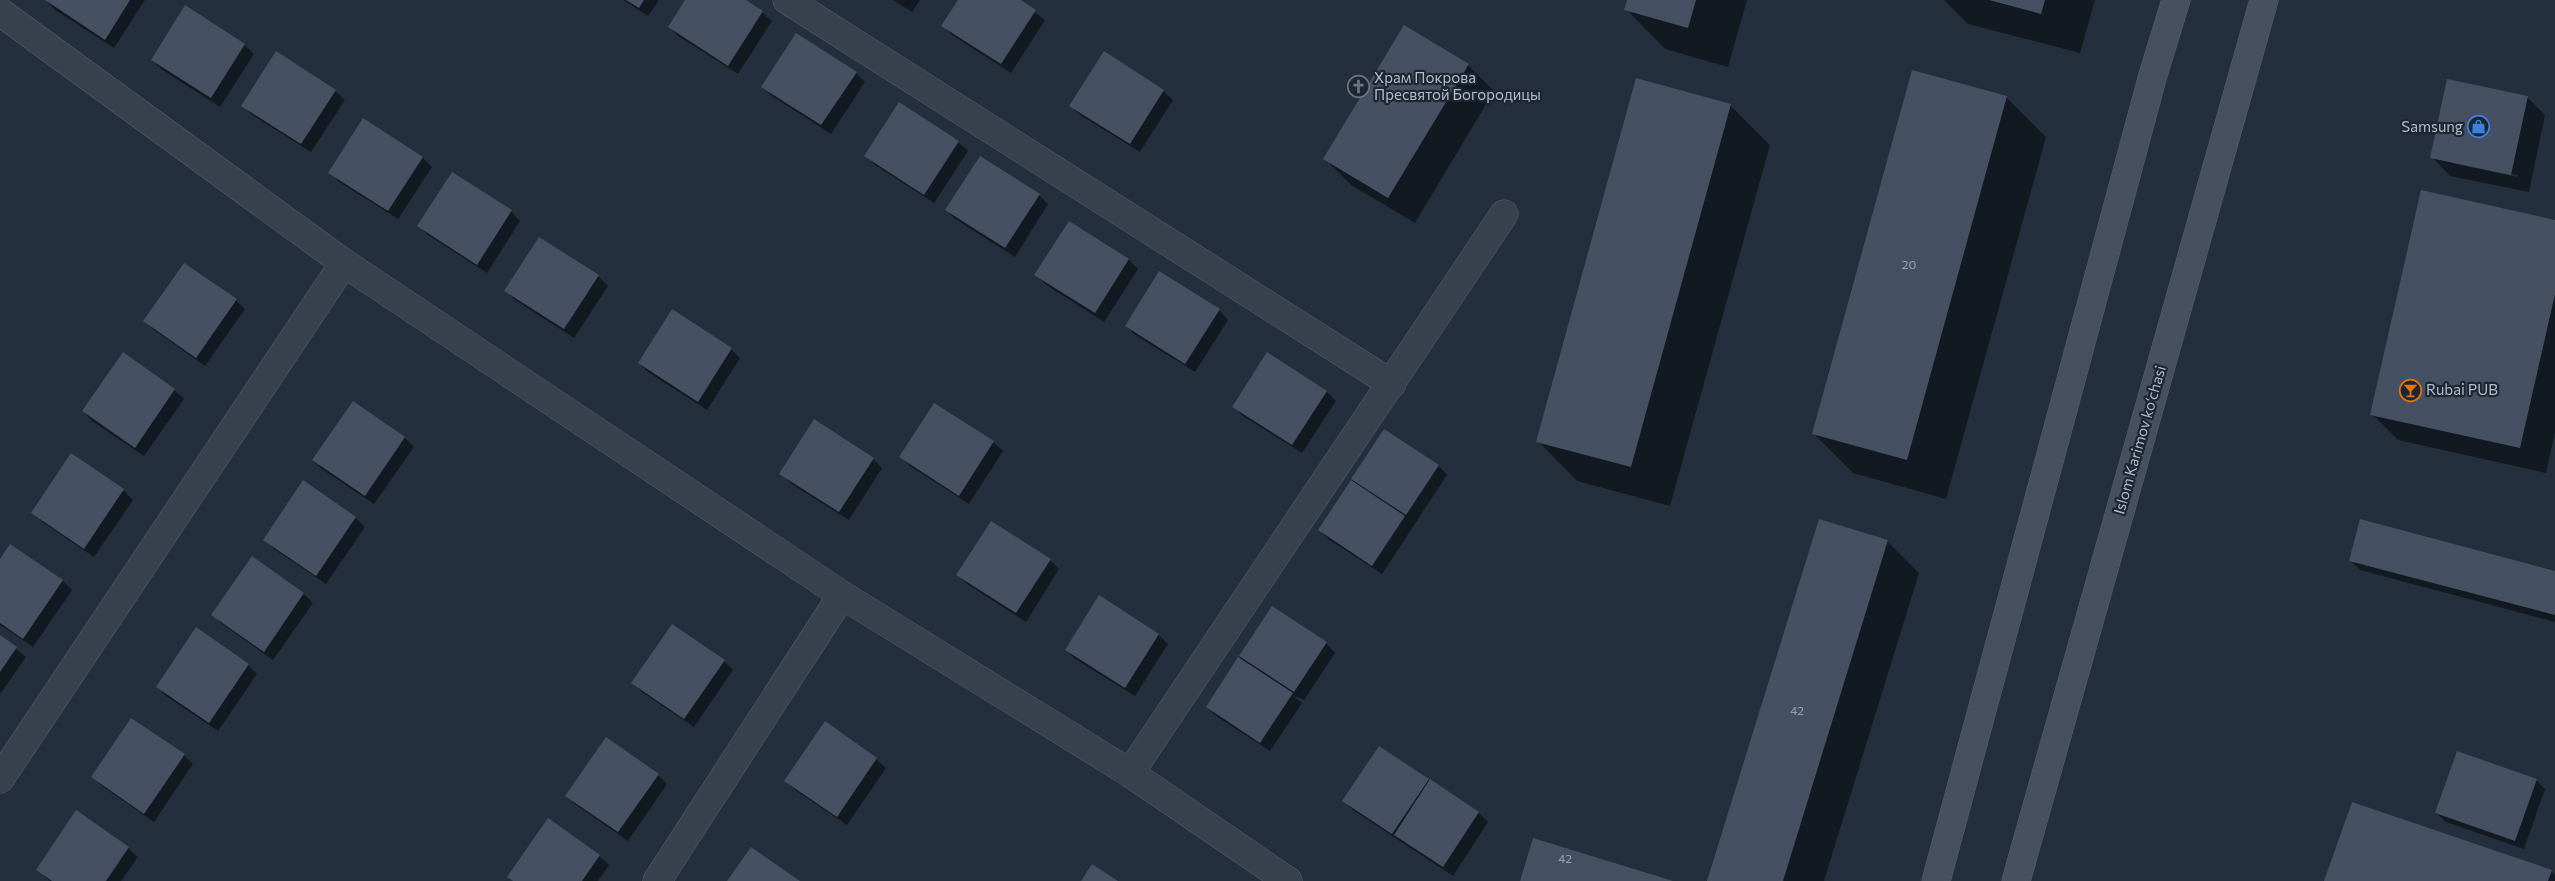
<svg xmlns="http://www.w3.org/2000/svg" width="2555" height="881" font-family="Commissioner,sans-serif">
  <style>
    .shadow { fill: #0007; fill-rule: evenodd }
    .building { fill: #455162 }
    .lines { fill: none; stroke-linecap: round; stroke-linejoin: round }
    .minor-casing { stroke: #565f6c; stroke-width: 29 }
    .secondary-casing { stroke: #565f6c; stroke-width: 29 }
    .minor { stroke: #38414e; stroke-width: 28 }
    .secondary { stroke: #465061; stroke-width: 28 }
    .labels { text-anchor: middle; stroke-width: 4.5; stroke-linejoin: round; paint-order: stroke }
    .number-label { font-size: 12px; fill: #98a1af }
    .poi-label { font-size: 15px; fill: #b4bcc9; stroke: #1d2633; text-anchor: start }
    .street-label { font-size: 15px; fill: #b4bcc9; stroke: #1d2633 }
  </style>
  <rect width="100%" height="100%" fill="#242f3e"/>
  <path class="shadow" d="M46,0h99l-31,48 -59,-38z
    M623,0h36l-11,16z
    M687,0h56l19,12 10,9 -34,53 -60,-38 -9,-9z
    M893,0h27l-8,12z
    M959,0h59l27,20 -34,53 -59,-38 -9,-9z
    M1628,0h119l-19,67 -63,-18 -39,-40z
    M1944,0h151l-15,53 -112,-29z
    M186,7l59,38 9,9 -34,53 -59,-38 -9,-9z
    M1468,65l26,26 -79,132 -64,-38 -26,-26z
    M856,73l9,9 -34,52 -59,-38 -9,-9z
    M335,91l10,9 -34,52 -59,-37 -9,-10z
    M1163,91l10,9 -33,52 -60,-37 -9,-9z
    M2006,97l40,40 -100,362 -93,-26 -39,-39z
    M2527,97l18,18 -16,77 -79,-16 -18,-19zM2452,161l66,14 -1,2 -65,-14z
    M1730,105l40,40 -100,361 -93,-25 -39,-40z
    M363,120l60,38 9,9 -34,52 -59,-37 -9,-10z
    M958,142l10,9 -34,52 -59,-38 -9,-9z
    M452,174l59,37 9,10 -33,52 -59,-38 -9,-9z
    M1039,195l9,9 -33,53 -60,-38 -9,-9z
    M2555,221v211l-9,41 -148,-33 -26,-26z
    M1069,223l60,37 9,9 -34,53 -59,-38 -9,-10z
    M540,239l58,37 10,10 -34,52 -59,-38 -9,-9z
    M236,300l9,9 -40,57 -51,-36 -9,-9z
    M1219,310l9,10 -33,52 -60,-37 -9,-9z
    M731,349l9,9 -33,52 -59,-38 -9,-9z
    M123,354l51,36 10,9 -40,57 -52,-35 -9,-10z
    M1267,354l60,38 9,9 -34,52 -59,-37 -9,-9z
    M353,403l52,35 9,9 -40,57 -52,-35 -9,-9z
    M935,405l58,37 10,9 -34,53 -59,-38 -9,-9z
    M1385,431l53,34 9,10 -65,99 -54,-35 -9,-9z
    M72,455l51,35 10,10 -39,57 -52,-35 -9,-10z
    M873,459l9,9 -33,52 -59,-37 -9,-10z
    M355,517l10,10 -39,57 -52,-35 -9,-10z
    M1887,541l32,32 -95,308h-115z
    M11,545l52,36 9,9 -39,57 -33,-22v-64z
    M252,558l52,36 9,9 -40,57 -51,-36 -9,-9z
    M1050,560l9,9 -33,53 -59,-38 -9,-9z
    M2350,560l205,12v50l-195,-52z
    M1100,597l59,38 9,9 -33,52 -60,-37 -9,-9z
    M1272,608l54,35 9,10 -31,47 -10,-4 8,7 -32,48 -54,-35 -9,-9z
    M0,636l26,21 -26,37z
    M724,661l9,9 -39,57 -52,-35 -9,-9z
    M248,665l9,9 -39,57 -52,-35 -9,-9z
    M1379,748l100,65 9,9 -35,54 -100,-66 -9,-9z
    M184,755l9,9 -39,58 -52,-36 -9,-9z
    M876,759l10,9 -39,57 -52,-35 -9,-9z
    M658,775l9,9 -39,57 -52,-36 -9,-9z
    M2536,780l9,9 -21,60 -78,-27 -10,-9z
    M128,848l10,9 -17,24h-71l-13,-11z
    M599,856l10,9 -11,16h-85l-4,-4z
    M2551,871l4,4v6h-230z"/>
  <path class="building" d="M45,0h85l-25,40z
    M626,0h18l-5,8z
    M685,0h61l17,11 -35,55 -60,-39z
    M958,0h63l15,10 -35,54 -60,-38z
    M1627,0h69l-8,28 -64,-18z
    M1989,0h56l-4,14z
    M185,5l60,39 -34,54 -60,-38z
    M1404,25l65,39 -81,134 -65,-39z
    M796,33l61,39 -36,53 -60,-38z
    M276,51l60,39 -35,54 -60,-38z
    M1104,51l60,39 -34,54 -61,-38z
    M1912,70l95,26 -100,364 -95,-26z
    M1636,78l95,26 -100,363 -95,-25z
    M2447,79l81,17 -17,79 -81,-17z
    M899,102l60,39 -35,54 -60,-39z
    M363,118l60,39 -35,54 -60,-38z
    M980,156l60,38 -35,54 -60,-38z
    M452,172l60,38 -35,55 -60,-39z
    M2421,190l134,30v74l-35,154 -150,-33z
    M1069,221l60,38 -34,54 -61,-38z
    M539,237l60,38 -35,54 -60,-38z
    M184,263l53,36 -41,59 -53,-37z
    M1159,271l61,38 -35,55 -60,-38z
    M672,309l60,39 -34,54 -60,-39z
    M123,352l52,37 -40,59 -53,-37z
    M1267,352l60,39 -35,54 -60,-38z
    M353,401l52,36 -40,59 -53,-36z
    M934,403l60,38 -35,55 -60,-39z
    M814,419l60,39 -35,54 -60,-38z
    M1384,429l55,36 -33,50 -55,-36z
    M71,453l53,36 -40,60 -53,-36z
    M303,480l53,37 -40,59 -53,-36z
    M1351,480l54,36 -33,50 -54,-36z
    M1819,519l69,21 -105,341h-76z
    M2360,519l195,52v44l-206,-54z
    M991,521l60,38 -35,54 -60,-38z
    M10,544l53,36 -40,59 -23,-16v-64z
    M252,556l52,37 -40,59 -53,-37z
    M1099,595l60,39 -34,54 -60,-38z
    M1272,606l55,36 -33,50 -55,-36z
    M672,624l53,36 -41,59 -53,-36z
    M196,627l53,37 -40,59 -53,-36z
    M0,635l17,12 -17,25z
    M1238,657l55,36 -33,50 -54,-36z
    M131,718l54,36 -41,60 -53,-37z
    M825,721l52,37 -40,59 -53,-36z
    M606,737l53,37 -41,58 -53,-36z
    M1379,746l50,33 -37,55 -50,-33z
    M2457,751l80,28 -22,62 -80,-28z
    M1430,779l49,33 -36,55 -49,-32z
    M2352,802l200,68 -4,11h-224z
    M76,810l53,37 -23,34h-54l-16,-11z
    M548,818l52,37 -18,26h-69l-6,-4z
    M1533,838l140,43h-153z
    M751,847l49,34h-73z
    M1092,864l26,17h-37z"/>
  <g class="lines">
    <defs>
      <path id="minor" d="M787,0l605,384
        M0,12l344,251 498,332 288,178 158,108
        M1130,773l374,-559
        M0,779l344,-516
        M657,881l185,-286"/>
      <path id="secondary" d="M1936,881l217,-806 23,-75
        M2016,881l248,-881"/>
    </defs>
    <use href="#minor" class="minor-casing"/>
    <use href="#secondary" class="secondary-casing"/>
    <use href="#minor" class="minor"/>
    <use href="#secondary" class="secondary"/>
  </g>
  <defs>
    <symbol id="church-ring" viewBox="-11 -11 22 22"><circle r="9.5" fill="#1d2633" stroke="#6b7280" stroke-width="1.5"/><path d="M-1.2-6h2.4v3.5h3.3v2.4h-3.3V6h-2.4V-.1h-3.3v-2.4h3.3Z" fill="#6b7280"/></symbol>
    <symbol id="shop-ring" viewBox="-11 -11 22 22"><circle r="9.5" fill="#1d2633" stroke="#3f7fe0" stroke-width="1.5"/><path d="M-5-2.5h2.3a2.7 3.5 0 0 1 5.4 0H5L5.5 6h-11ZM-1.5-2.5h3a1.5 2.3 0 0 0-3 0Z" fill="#3f7fe0"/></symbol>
    <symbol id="bar-ring" viewBox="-11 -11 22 22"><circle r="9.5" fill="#1d2633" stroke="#e8710a" stroke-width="1.5"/><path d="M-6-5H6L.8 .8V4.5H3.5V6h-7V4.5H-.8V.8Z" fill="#e8710a"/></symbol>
  </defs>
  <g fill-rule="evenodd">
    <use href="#church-ring" x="1346" y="74" width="25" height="25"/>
    <use href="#shop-ring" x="2466" y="114" width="25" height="25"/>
    <use href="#bar-ring" x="2398" y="378" width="25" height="25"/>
  </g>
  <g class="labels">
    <g class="number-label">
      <text x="1909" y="269">20</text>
      <text x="1797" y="715">42</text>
      <text x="1565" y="863">42</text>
    </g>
    <g class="poi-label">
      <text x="1374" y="83">Храм Покрова<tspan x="1374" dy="17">Пресвятой Богородицы</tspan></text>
      <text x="2463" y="132" text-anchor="end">Samsung</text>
      <text x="2426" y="395">Rubai PUB</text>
    </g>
    <g class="street-label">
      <text transform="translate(2140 440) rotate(-74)" y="5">Islom Karimov ko‘chasi</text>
    </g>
  </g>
</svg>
